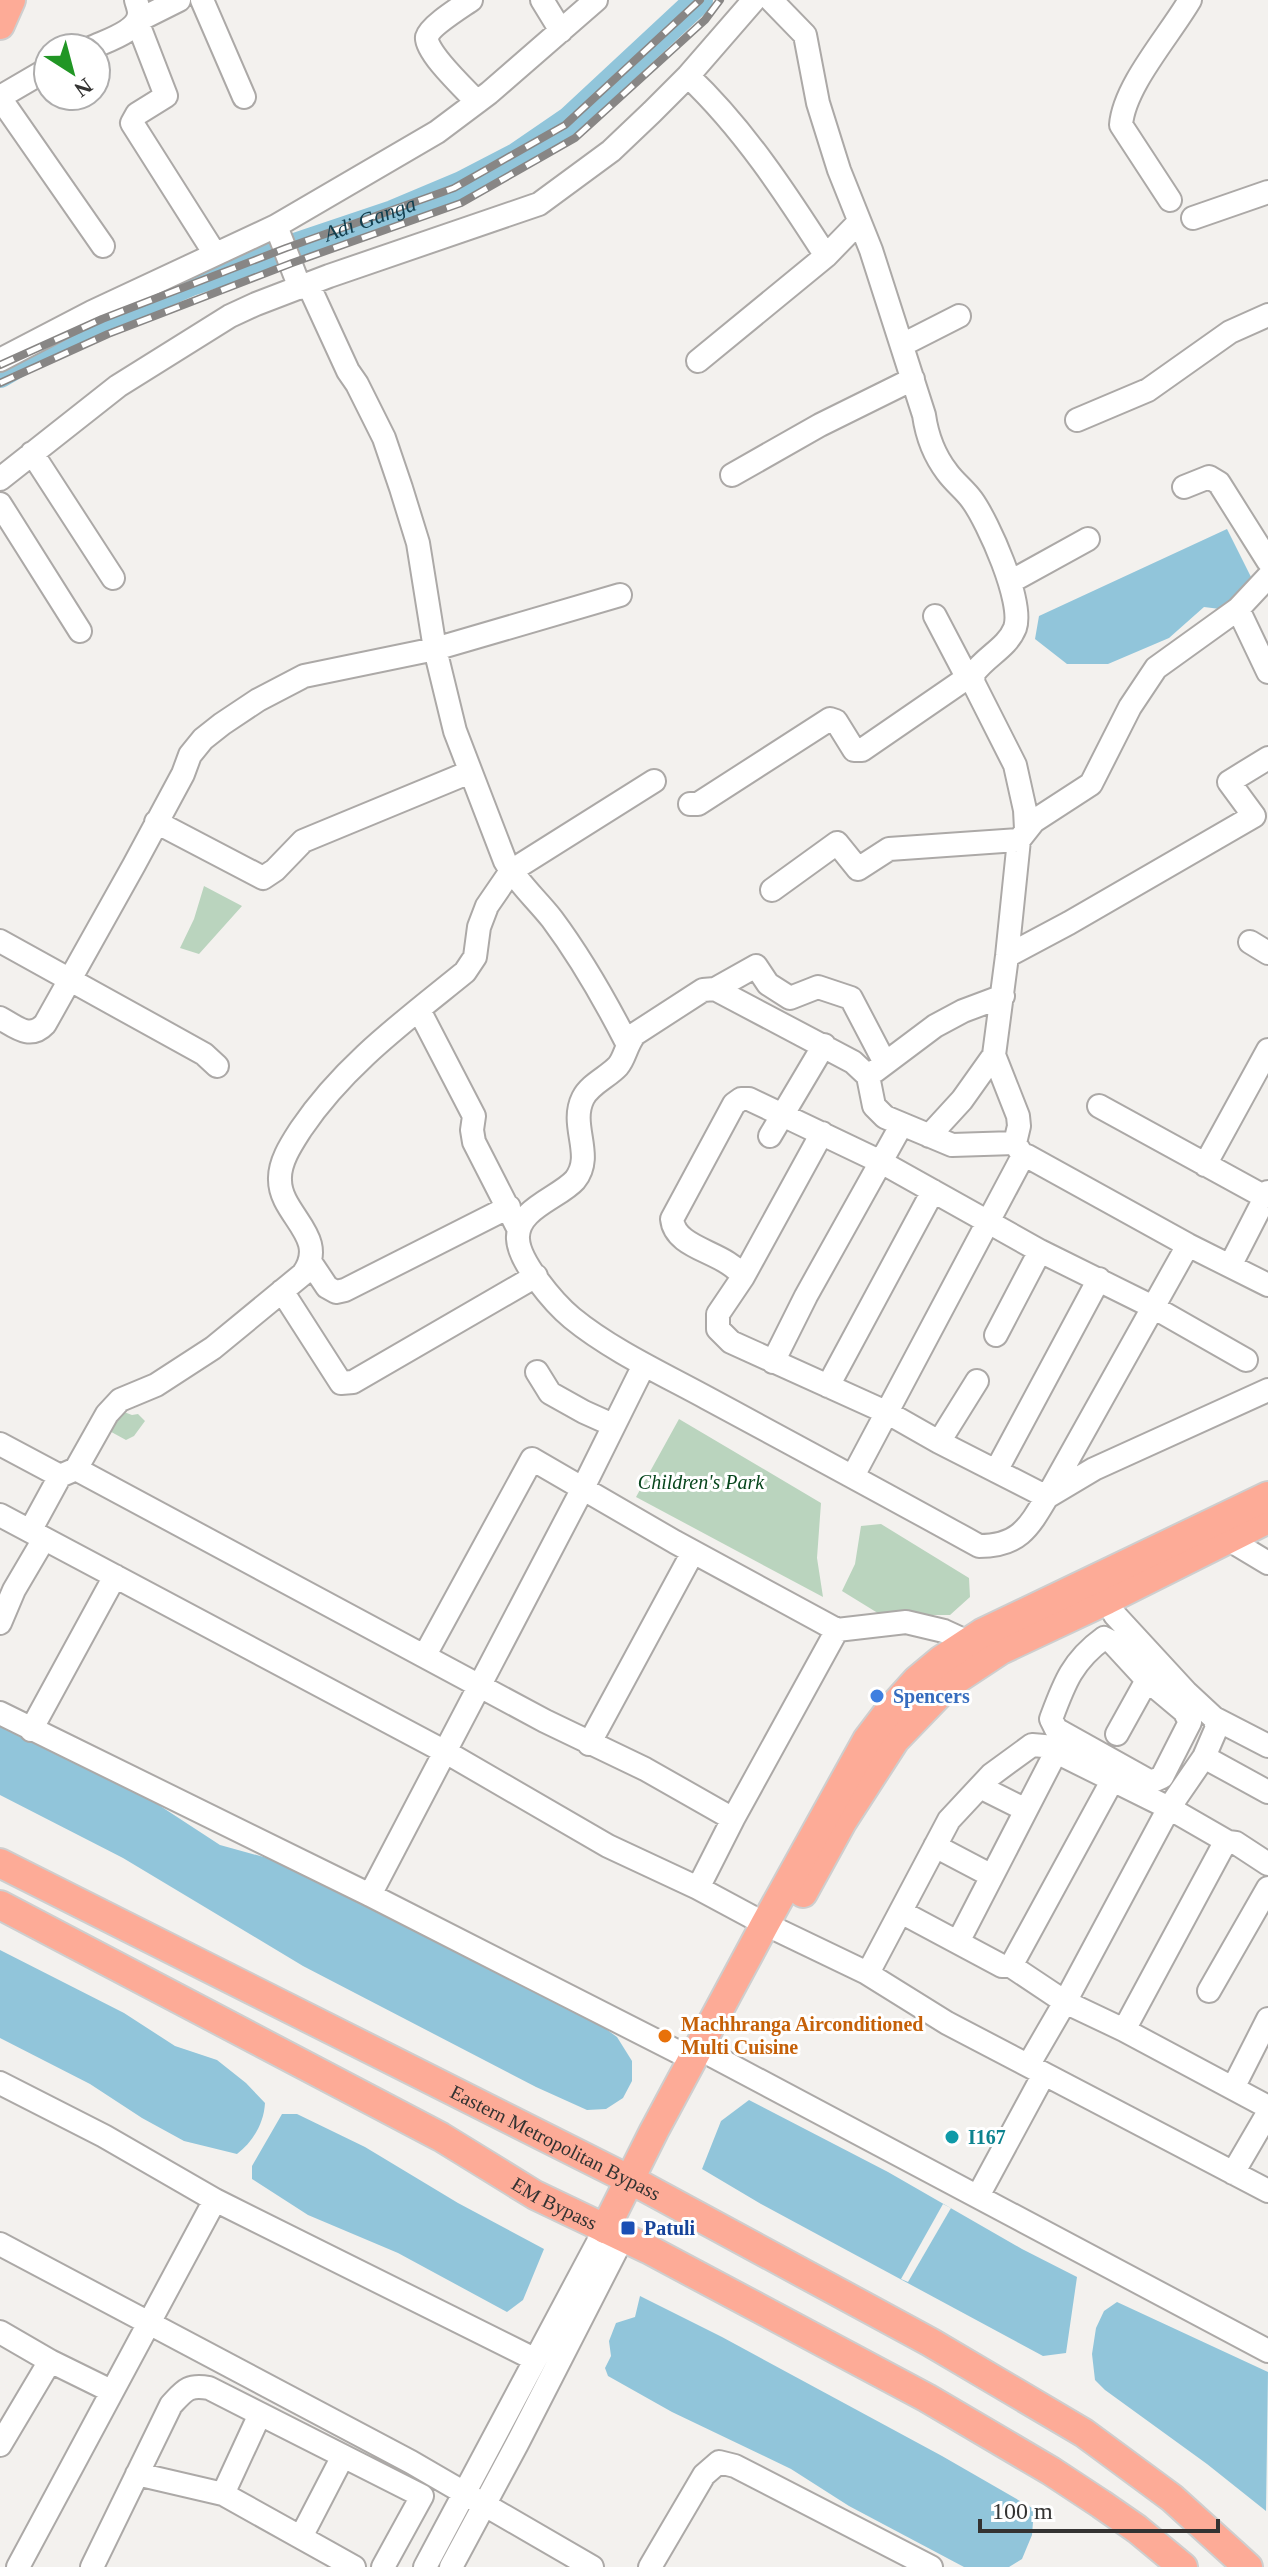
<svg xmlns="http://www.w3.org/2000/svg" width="1268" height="2567" font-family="'Times New Roman',serif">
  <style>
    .green { fill: #bad4be }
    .water { fill: #91c5da }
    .pier { fill: #f3f1ee }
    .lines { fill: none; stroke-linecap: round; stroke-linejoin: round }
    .river { stroke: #91c5da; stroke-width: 28 }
    .minor-casing { stroke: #aca9a7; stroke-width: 26 }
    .major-casing { stroke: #cecece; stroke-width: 32 }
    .minor { stroke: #fff; stroke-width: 22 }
    .major { stroke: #fdab97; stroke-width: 28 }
    .rail-casing { stroke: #888685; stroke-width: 8 }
    .rail { stroke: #fff; stroke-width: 5; stroke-dasharray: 15; stroke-linecap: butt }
    .shop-dot { fill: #3f7fe0; stroke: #fff; stroke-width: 3 }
    .food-dot { fill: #e8710a; stroke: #fff; stroke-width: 3 }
    .culture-dot { fill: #0f9aa8; stroke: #fff; stroke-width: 3 }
    .transit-dot { fill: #1a4fb4; stroke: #fff; stroke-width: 3 }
    .labels { text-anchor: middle; stroke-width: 6; stroke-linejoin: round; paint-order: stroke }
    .park-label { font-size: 20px; font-style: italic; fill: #07461d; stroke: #fff }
    .shop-label { font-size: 20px; font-weight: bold; fill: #366cbe; stroke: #fff; text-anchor: start }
    .food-label { font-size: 20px; font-weight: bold; fill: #c56008; stroke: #fff; text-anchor: start }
    .culture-label { font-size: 20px; font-weight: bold; fill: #0d838f; stroke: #fff; text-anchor: start }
    .street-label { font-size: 20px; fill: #343332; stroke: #fff }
    .transit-label { font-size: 20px; font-weight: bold; fill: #164399; stroke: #fff; text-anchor: start }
    .water-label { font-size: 22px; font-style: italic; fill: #113e4e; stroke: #fff }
  </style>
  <rect width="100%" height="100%" fill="#f3f1ee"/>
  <path class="green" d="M204,886l38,20 -43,48 -19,-6 14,-29z
    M116,1409l16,6 6,-1 7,7 -11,15 -8,4 -22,-12z
    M679,1419l142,84 -4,55 6,39 -187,-100z
    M881,1524l88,54 1,19 -20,18h-69l-39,-24 13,-27 6,-38z"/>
  <path class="water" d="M1227,529l28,56 -27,25 -24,-3 -35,31 -61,26h-41l-32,-25 4,-23z
    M0,1720l148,78 72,47 51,14 86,42 59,23 172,92 29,21 15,24v20l-9,17 -17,11 -19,1 -51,-23 -233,-121 -180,-108 -123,-63z
    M0,1950l124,63 51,33 42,14 29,23 19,20c-1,20 -12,39 -28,51l-53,-13 -42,-23 -52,-34 -90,-46z
    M749,2100l139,72 134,77 55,28 -11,76 -23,3 -282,-152 -59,-35 19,-48z
    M282,2114h15l68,33 93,56 86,46 -21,51 -16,12 -109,-59 -90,-38 -56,-36v-13z
    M640,2296l82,41 220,119 92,53 -2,26 -10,24 -13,8h-45l-115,-61 -58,-37 -119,-57 -64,-36 -3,-8 6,-12 -2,-15 7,-18 19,-6z
    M1117,2302l151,70 -2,139 -59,-47 -102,-74 -10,-10 -3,-26 4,-26 8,-17z"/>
  <path class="pier" d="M943,2204l8,4 -43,74 -7,-3z"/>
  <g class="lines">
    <path class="river" d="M0,374l62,-36 129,-56 202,-68 69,-29 54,-28 54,-37 129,-120"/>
    <defs>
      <path id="minor" d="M179,0l-42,21 29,75 -29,18 -5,9 83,131
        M202,0l42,97
        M471,0c-10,7 -41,26 -44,37 -3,14 40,54 50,65
        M542,0l19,31
        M91,48c14,-7 48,-16 48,-35 0,-4 -2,-9 -3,-13
        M688,76c55,52 97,116 138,180
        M0,97l48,-28
        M0,98l103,148
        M1170,200l-49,-75c3,-39 48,-89 69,-125
        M1193,218l75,-26
        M276,226l24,62
        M308,284l40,87 9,13 27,54 17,50 17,55 17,106 20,82 50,130c12,21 32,39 47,58 29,39 53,81 75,124
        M902,345l57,-29
        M0,360l92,-48 184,-86 161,-94 52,-39 107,-93
        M698,361l128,-105 33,-34
        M1077,420l71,-30 82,-58 38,-17
        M32,453l81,125
        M732,475l88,-50 93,-46
        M0,479l118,-93 112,-70 26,-12 73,-28 210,-72 72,-53 41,-39 36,-36 66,-76
        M1184,487l25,-10 10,6 49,78
        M0,504l80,127
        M1010,582l78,-43
        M1238,609l30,63
        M935,616l32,61
        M974,673l-1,9 42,83 10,45 1,19
        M690,804h8l132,-85 6,2 18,29h8l112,-77c12,-17 33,-25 41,-45 9,-26 -27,-106 -43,-128 -7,-10 -18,-18 -25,-28 -13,-17 -20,-36 -23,-57l-53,-165 -32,-80 -21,-67 -13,-68 -34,-35
        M156,822l107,56 12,-8 28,-29 167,-69
        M772,890l65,-47 21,26 31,-20 130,-9
        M0,941l204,113 13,12
        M1250,942l18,11
        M1007,956l62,-33 185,-107 -25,-34 39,-24
        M715,989l41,-23 12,18 22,14 28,-11 33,11 34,65
        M419,1010l55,106 -2,14 2,12 45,88
        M0,1018c16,9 30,22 45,6l89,-159 49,-91 7,-19 13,-16 19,-15 36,-24 46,-24 131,-27 185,-54
        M994,1055l24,61 1,10 -4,17 8,13h4l161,89 80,40
        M875,1071l60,-45 28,-15 40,-15
        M1099,1106l166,91
        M822,1133l-79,144 -25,37v15l13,13 157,71 51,29 108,55c-19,32 -29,49 -68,49 -90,-50 -181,-99 -272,-148 -44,-24 -96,-48 -135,-80 -18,-15 -53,-56 -54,-79 -2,-30 41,-41 57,-59 20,-25 -6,-54 8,-82 7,-14 25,-21 35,-32 7,-8 8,-21 17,-32l68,-44 12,-1 138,73 15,14 6,30 11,11 67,28 63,-2
        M770,1136l54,-91
        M929,1136l33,-36 32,-45 13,-99 12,-116 15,-19 57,-37 39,-77 26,-39 82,-59 30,-32
        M1205,1165l63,-115
        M1188,1245l-141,252 47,-28 174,-79
        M311,1263l16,24 9,5 9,-2 164,-83
        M1230,1266l38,-74
        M743,1277c-17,-26 -68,-27 -71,-58l62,-115 7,-5h8l132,63 159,89 113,56 93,53
        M282,1291l59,92 12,-1 183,-106
        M996,1335l44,-84
        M773,1362l33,-66 96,-172
        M537,1372l13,21 34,19 29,13
        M828,1386l105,-195
        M939,1442l38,-61
        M0,1444l60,32 16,-7 31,-55 13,-14 36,-15 57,-37 90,-74c27,-37 -23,-59 -23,-94 -1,-18 12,-37 21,-51 43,-64 105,-109 164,-157l10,-15 4,-30 8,-21 24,-35 143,-90
        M76,1469l469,252 100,48 88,50
        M996,1471l103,-192
        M853,1476l170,-320
        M0,1515l451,240 157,91 90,42 67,36 100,48 82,51 321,168
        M30,1531l30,-55
        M1228,1539l40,24
        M1099,1587l16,28 71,77 28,26 3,9 -13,30 64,35
        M0,1623l14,-33 30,-51
        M425,1655l107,-196 143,83 162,88 69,-8 38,9 24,11
        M0,1713l370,182 322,164
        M1214,1718l54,28
        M31,1730l84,-154
        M1117,1734l30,-54 -35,-38 -8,-4c-32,23 -40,46 -53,81l5,10 95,53 11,-5 28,-55 -6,-11 -37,-31 11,-18
        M589,1744l104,-192
        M1204,1757l-35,51 59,34
        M980,1787l46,23
        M935,1846l57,30
        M698,1888l35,-69 104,-189
        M370,1895l212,-405 62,-125
        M901,1912l101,54h9l101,-185
        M958,1942l98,-190
        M1011,1966l54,36 59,28 144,77
        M868,1973l81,-153 42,-45 41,-30 12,1 125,62 -104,194 -36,62
        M1209,1991l59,-103
        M1124,2030l98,-182 6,-6 8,1 32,21
        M713,2056l555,295
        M0,2083l104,53 111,64 319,159
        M1233,2088l35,-69
        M1233,2173l35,-60
        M978,2196l66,-122
        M0,2244l411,218 181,105
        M0,2332l50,29
        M0,2445l50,-84 61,30
        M137,2474l86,20 131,73
        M223,2494l37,-80
        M301,2537l42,-81
        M18,2567l197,-367
        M92,2567l79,-162c13,-14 17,-21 38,-17l213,108 -39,71
        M425,2567l180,-338
        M451,2567l66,-123 106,-207
        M650,2567l54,-92 15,-13 16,4 196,101"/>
      <g id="major">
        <path d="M0,25l11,-25"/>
        <path id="s1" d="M0,1863l646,325 284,154 154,91 88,65 76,69"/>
        <path d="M803,1893l39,-71 53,-82 53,-55 53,-35 106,-50 161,-81"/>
        <path id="s2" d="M0,1905l441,232 94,58 113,54 279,149 124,73 50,33 36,25 46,38"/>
        <path d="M605,2229l49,-98 111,-207 102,-184 22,-29 28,-31 24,-20 41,-27 286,-137"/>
      </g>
    </defs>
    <use href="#minor" class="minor-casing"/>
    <use href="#major" class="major-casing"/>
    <use href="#minor" class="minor"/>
    <use href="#major" class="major"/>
    <defs>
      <g id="rail">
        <path id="s3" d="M0,365l102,-46 184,-71 168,-60 111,-63 135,-125"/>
        <path d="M0,383l108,-49 184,-71 169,-60 114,-65 130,-118 15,-20"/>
      </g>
    </defs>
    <use href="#rail" class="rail-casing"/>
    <use href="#rail" class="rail"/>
  </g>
  <circle class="shop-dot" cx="877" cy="1696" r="8"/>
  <circle class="food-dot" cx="665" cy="2036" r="8"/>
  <circle class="culture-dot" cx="952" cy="2137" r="8"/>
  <rect class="transit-dot" x="620" y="2220" width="16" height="16" rx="4"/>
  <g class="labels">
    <g class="park-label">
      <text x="701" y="1489">Children's Park</text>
    </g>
    <g class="shop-label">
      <text x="893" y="1703">Spencers</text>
    </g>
    <g class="food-label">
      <text x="681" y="2031">Machhranga Airconditioned<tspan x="681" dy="23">Multi Cuisine</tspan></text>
    </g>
    <g class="culture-label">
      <text x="968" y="2144">I167</text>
    </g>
    <g class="street-label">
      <text dy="7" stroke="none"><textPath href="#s1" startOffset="622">Eastern Metropolitan Bypass</textPath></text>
      <text dy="7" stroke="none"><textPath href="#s2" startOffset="630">EM Bypass</textPath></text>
    </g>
    <g class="transit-label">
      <text x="644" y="2235">Patuli</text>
    </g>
    <g class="water-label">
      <text dy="8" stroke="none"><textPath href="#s3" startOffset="398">Adi Ganga</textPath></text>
    </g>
  </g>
  <g transform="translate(72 72) rotate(144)"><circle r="38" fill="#ffffff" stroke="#aeadad" stroke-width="2"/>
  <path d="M0-6L14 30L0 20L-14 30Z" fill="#219625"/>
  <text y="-12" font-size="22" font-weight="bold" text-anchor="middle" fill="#343332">N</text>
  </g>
  <path d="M980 2519v12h238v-12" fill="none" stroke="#343332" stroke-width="4"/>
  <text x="992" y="2519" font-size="24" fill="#343332" stroke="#ffffff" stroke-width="6" paint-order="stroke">100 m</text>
</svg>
